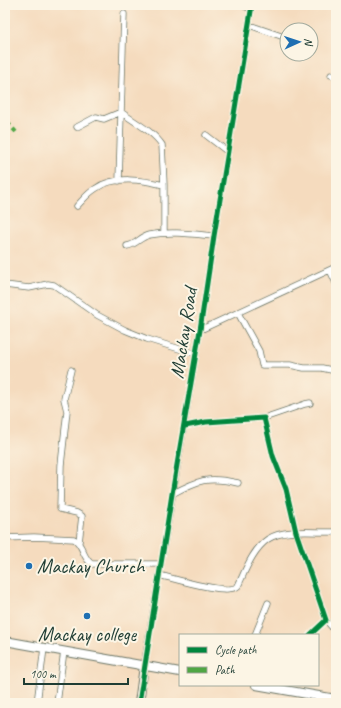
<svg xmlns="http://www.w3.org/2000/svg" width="341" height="708" font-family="Caveat,sans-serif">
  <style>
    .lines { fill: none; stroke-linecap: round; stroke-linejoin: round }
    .street-casing { stroke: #6a7464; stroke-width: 7 }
    .secondary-casing { stroke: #6a7464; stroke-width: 10 }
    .street { stroke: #fff; stroke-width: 5.5 }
    .secondary { stroke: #fff; stroke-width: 8 }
    .quiet { stroke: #4fa644; stroke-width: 4; stroke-dasharray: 8 4; stroke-linecap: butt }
    .cycleway-casing { stroke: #fcf5e5; stroke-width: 8 }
    .cycleway { stroke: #00873e; stroke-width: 5 }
    .poi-dot { fill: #1f6fb2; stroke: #fcf5e5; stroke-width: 1.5 }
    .labels { text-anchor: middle; stroke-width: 4; stroke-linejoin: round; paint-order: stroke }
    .street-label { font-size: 20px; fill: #1f3d34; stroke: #fcf5e5 }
    .poi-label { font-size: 20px; fill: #1f3d34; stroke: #fcf5e5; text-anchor: start }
  </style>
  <rect width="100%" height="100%" fill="#fcf5e5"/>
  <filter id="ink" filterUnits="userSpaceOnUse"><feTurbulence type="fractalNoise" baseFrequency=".025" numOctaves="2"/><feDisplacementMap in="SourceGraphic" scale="8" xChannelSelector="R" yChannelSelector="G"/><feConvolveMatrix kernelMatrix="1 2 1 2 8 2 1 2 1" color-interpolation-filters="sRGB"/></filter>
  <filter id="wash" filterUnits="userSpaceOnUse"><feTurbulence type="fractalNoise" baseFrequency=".012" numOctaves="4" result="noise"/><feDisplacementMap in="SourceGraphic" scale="16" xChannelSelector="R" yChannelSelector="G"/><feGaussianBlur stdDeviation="0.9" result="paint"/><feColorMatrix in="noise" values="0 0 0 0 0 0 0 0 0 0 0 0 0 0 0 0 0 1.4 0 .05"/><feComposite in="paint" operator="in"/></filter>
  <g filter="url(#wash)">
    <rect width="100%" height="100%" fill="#f5dbbe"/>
  </g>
  <g filter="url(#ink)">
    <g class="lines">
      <defs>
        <path id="street" d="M243,5l8,4
          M249,25l38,13
          M331,75l5,2
          M77,127l19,-10 8,2 17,-7c13,10 32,19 41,33l2,40
          M206,135l22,17
          M119,181l5,-167
          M77,206c6,-6 11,-13 18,-17 19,-14 48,-9 69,-4v48
          M127,246c9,-1 13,-9 22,-11 21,-4 43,-1 65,1
          M330,270l6,13
          M5,285l24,3 19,-4 6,1 43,30 28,15 22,9 49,15
          M238,313l21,38 3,14h28l14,3h18l14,3
          M200,330l136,-63
          M71,370l-7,29 3,12 -6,54 -1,44 17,4 5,3 -3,26
          M264,418l41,-14 5,-1
          M185,426l21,-4 58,-4 9,38 13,33 10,43 30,88 -16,15
          M172,494c26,-14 36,-18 66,-11
          M5,538l29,-1 40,2c10,6 8,19 18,25h69
          M159,575c13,3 70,21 79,11 7,-15 15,-37 30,-47 17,-11 48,-6 68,-7
          M326,620l10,12
          M255,635l13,-32
          M144,666l56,-336 14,-94 38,-231
          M37,703l7,-55
          M57,703l7,-52"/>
        <path id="secondary" d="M5,641l175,31
          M256,685l80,14
          M139,703l5,-37"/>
      </defs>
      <use href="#street" class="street-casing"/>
      <use href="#secondary" class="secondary-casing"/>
      <use href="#street" class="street"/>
      <use href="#secondary" class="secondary"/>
      <path class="quiet" d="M5,120l11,12"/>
      <defs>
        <path id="cycleway" d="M185,426l21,-4 58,-4 9,38 13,33 10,43 30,88 -16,15
          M139,703l33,-209 28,-164 14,-94 38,-231"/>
      </defs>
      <use href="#cycleway" class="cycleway-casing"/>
      <use href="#cycleway" class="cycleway"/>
    </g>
  </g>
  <g class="poi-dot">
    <circle cx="29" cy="566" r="4"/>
    <circle cx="87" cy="616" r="4"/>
  </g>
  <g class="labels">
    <g class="street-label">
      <text transform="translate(183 333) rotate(-81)" y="7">Mackay Road</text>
    </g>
    <g class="poi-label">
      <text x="37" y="573">Mackay Church</text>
      <text x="87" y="641" text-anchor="middle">Mackay college</text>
    </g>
  </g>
  <rect width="341" height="708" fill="none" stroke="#fcf5e5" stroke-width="20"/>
  <rect x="179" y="634" width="140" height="52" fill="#fcf5e5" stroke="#a4ab9e"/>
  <rect x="187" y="647" width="20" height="6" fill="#00873e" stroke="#a4ab9e"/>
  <text x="215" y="654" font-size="12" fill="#1f3d34">Cycle path</text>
  <rect x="187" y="667" width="20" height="6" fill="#4fa644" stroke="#a4ab9e"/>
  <text x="215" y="674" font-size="12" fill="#1f3d34">Path</text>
  <g transform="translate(299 42) rotate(87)"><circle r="19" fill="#fcf5e5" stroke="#a4ab9e"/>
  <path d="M0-3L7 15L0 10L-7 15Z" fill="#1f6fb2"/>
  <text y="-6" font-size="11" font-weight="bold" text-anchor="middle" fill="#1f3d34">N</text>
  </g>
  <path d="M24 678v6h104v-6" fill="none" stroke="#1f3d34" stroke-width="2"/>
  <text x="30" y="678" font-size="12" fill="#1f3d34" stroke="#fcf5e5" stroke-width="3" paint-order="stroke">100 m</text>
</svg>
